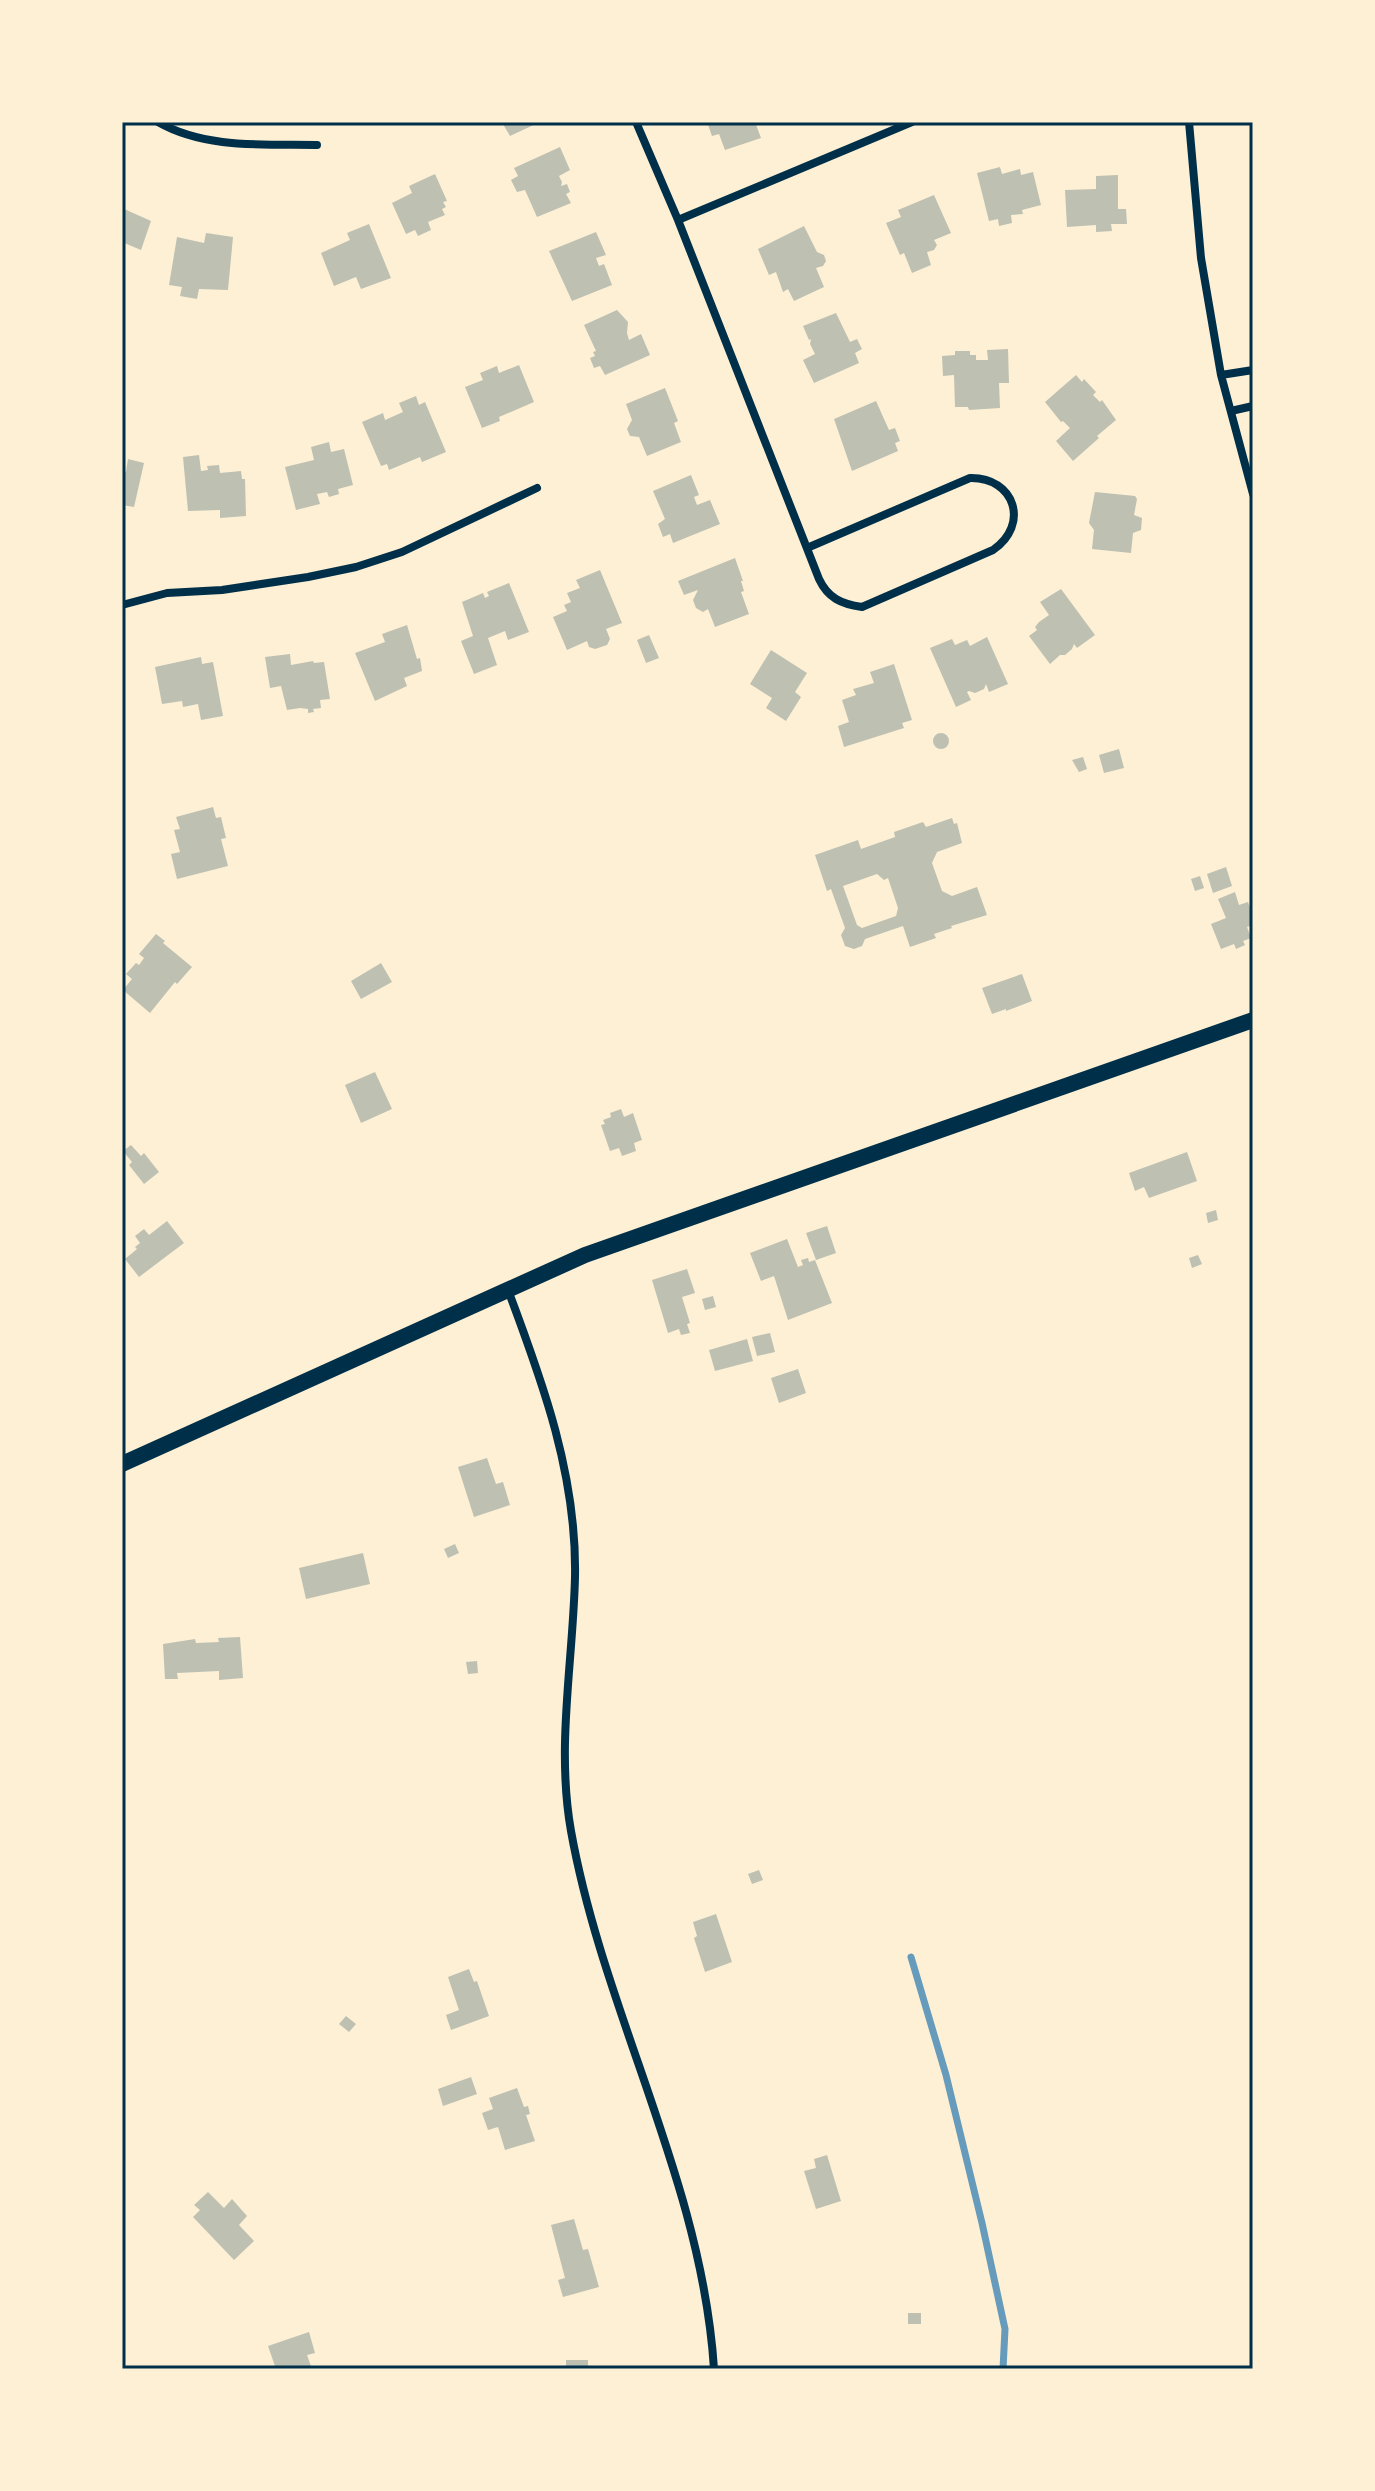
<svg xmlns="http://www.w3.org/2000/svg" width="1375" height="2491" font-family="'Playfair Display',serif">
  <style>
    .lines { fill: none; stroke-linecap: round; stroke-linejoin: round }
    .stream { stroke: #669bbc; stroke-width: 7 }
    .building { fill: #bec0b2; fill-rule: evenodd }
    .minor { stroke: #003049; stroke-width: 8 }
    .secondary { stroke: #003049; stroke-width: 16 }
    .neatline { fill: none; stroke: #003049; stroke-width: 3 }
  </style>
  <rect width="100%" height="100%" fill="#fdf0d5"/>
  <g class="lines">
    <path class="stream" d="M911,1957l35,118 36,148 23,106 -2,40"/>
  </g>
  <path class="building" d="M507,122h33l-30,14 -7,-12z
    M707,122h48l6,16 -36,12 -6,-16 -7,2z
    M560,147l10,23 -11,6 3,6 -1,4 6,-2 3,8 -4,2 5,9 -34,14 -12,-27 -8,2 -6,-12 7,-4 -4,-8z
    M1000,167l2,7 18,-5 1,6 12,-3 8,33 -19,5 1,4 -12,1 1,8 -13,3 -1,-7 -9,2 -12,-48z
    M435,174l12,27 -4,1 3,5 -4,2 3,6 -17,7 3,8 -13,6 -3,-6 -9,4 -14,-31 20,-10 -3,-7z
    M1118,175v34h8l1,15h-16l1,7 -16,1v-7l-29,2 -2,-37 31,-1v-13z
    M934,195l17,38 -17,7 3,5 -3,5 -7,2 4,13 -19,8 -8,-20 -4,2 -14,-32 15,-6 -3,-7z
    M122,208l29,13 -10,29 -19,-8z
    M369,224l22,54 -30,11 -5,-12 -22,9 -13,-33 29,-13 -3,-7z
    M804,226l13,26 7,3 2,6 -3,5 -7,2 8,19 -30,14 -6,-12 -5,3 -7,-20 -7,3 -11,-26z
    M596,232l10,23 -10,3 3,8 5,-2 8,21 -40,16 -23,-50z
    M206,233l27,4 -5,53 -29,-1 -2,10 -17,-3 2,-9 -13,-2 8,-48 27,6z
    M617,310l11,12 -1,11 2,7 12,-6 9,21 -45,20 -5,-9 -6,2 -4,-10 5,-2 -2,-4 3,-1 -12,-26z
    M836,313l14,29 7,-3 5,10 -7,4 4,10 -45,20 -11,-23 12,-6 -5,-10 1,-5 -2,1 -6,-14z
    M1008,349l1,34h-10l1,25 -31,2 -1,-3h-13l-1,-32 -11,1 -1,-20 13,-1v-4h15v4h6v5h12l-1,-10z
    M519,365l15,37 -35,15 1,4 -18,7 -17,-41 18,-7 -3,-7 17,-7 2,7z
    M1076,375l6,7 2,-3 12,13 -3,3 7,7 2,-2 14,20 -19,16 2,2 -26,23 -17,-20 14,-13 -7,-7 -2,1 -16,-20z
    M665,388l13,33 -4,2 7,19 -34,14 -8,-19 -9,-1 -3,-7 5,-9 -6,-16z
    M416,396l3,9 6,-3 21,50 -24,10 -2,-5 -31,13 -2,-6 -6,2 -19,-44 21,-9 2,7 18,-8 -4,-9z
    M876,401l13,29 6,-2 5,13 -5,2 3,8 -46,20 -18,-52z
    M329,442l2,10 13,-3 9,36 -15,4 1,5 -10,3 -2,-5 -10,2 3,10 -24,6 -11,-43 29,-7 -3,-13z
    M199,455l2,16 7,-1 -1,-4 12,-1 1,8 21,-2 1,8h3l1,37 -26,2v-8l-32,1 -5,-54z
    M128,459l16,4 -10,44 -12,-2v-34l4,1z
    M691,475l8,20 -5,2 3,8 13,-5 10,24 -47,19 -3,-9 -7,3 -5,-13 7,-5 -12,-28z
    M1095,492l40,4 2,3 -3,16 8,3 -1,12 -8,3 -2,20 -39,-4 2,-19 -5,-7z
    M735,558l8,23h-2l3,10 -3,1 8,22 -34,13 -7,-18 -5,3 -7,-4 -3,-8 5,-10 -14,5 -6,-14z
    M600,570l22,53 -16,6 4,10 -3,6 -12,4 -6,-2 -2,-6 -20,9 -14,-33 14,-6 -3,-6 7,-3 -4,-9 13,-5 -4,-8z
    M509,583l20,49 -21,8 -3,-9 -17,7 9,27 -23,9 -13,-33 12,-5 -11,-34 21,-9 2,5 4,-2 -2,-4z
    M1061,589l34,46 -18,13 -3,-4 -2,5 -7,6h-5l-10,9 -21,-28 8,-6 -2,-3 4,-5 10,-7 -9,-13z
    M407,625l10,34 3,-1 2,13 -18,7 3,8 -32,15 -20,-48 30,-11 -3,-8z
    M649,635l10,23 -13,5 -9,-23z
    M987,637l21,47 -19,8 -3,-8 -2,5 -9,4 -6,-2 -2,1 4,8 -15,7 -26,-59 22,-9 3,6 12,-5 3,6z
    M771,650l36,23 -12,19 6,5 -15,24 -20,-13 6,-10 -22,-14z
    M290,654l1,11 22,-4 1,2 10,-1 6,37 -10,1 1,8 -8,1 1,3 -6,1v-4l-8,-1 -13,2 -6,-24 -11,2 -5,-31z
    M201,657l1,7 11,-2 10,54 -22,4 -3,-16 -15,3 -1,-6 -20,3 -7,-37z
    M894,664l18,56 -10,3 2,5 -60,19 -6,-21 11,-4 -7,-22 14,-5 -3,-6 21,-6 -4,-11z
    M933 741a8 8 0 1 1 16 0a8 8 0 1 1-16 0Z
    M1119,749l5,19 -20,5 -5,-18z
    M1083,757l4,12 -8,3 -7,-12z
    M213,807l3,11 5,-1 5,21 -5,1 7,27 -51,13 -6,-25 9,-2 -6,-22 6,-1 -4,-12z
    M952,818l2,6 3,-1 5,20 -25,9 -5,11 10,28 10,5 25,-9 10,28 -36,11 1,2 -18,6 2,4 -26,9 -7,-21 -38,13 -3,7 -8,3 -9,-3 -4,-11 4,-7 -14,-39 -4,2 -12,-36 43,-15 3,9 34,-12 -1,-5 29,-10 3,5zM877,874l7,6 4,-2 10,30 -2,8 -34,12 -5,-3 -14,-39z
    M1226,867l6,19 -19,7 -6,-19z
    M1200,876l4,12 -9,3 -4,-12z
    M1235,892l4,13 9,-3 5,14v9l-6,2 4,11 -8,3 2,4 -9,4 -2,-5 -13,5 -10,-25 15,-6 -8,-19z
    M156,934l9,7 -2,2 29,24 -15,17 -2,-2 -25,31 -27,-23 9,-11 -6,-5 10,-11 3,2 5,-7 -5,-4z
    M381,963l11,19 -31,17 -10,-18z
    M1022,974l10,27 -26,10v-2l-14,5 -10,-26z
    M375,1072l17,37 -31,14 -16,-38z
    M621,1109l3,8 9,-4 9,27 -8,3 2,8 -14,5 -3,-8 -9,3 -9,-26 4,-1 -2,-4 8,-3 -1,-4z
    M131,1145l10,11 3,-3 15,19 -15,12 -15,-19 3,-3 -9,-11z
    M1187,1152l10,29 -48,17 -5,-11 -9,4 -6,-18z
    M1216,1210l2,10 -10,3 -2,-10z
    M167,1221l17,22 -45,34 -14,-18 12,-10 -2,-2 5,-4 -5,-7 9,-7 5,6z
    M827,1226l9,27 -20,7 -10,-27z
    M787,1239l11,28 5,-2 -2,-5 7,-2 1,4 6,-2 17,43 -44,17 -14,-44 -13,5 -11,-28z
    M1198,1255l4,9 -10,4 -3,-10z
    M687,1269l8,24 -13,4 8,26 -3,1 3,9 -9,2 -2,-6 -11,4 -16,-53z
    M713,1296l3,11 -11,3 -3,-11z
    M770,1333l5,19 -18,4 -5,-19z
    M747,1339l6,22 -38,10 -6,-21z
    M798,1369l8,24 -27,10 -8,-25z
    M487,1458l9,26 7,-2 7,23 -36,12 -16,-50z
    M455,1544l4,9 -11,5 -4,-9z
    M363,1553l7,31 -64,15 -7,-31z
    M240,1637l3,41 -24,2v-9l-42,2 1,6h-13l-2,-35 32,-5 1,4 23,-1 -1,-4z
    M477,1661l1,12 -10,1 -2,-12z
    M759,1870l4,10 -11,4 -4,-10z
    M716,1914l16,48 -27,10 -11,-34 3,-2 -4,-14z
    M469,1969l5,13 3,-1 12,35 -38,14 -5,-15 13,-5 -11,-33z
    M346,2016l10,8 -7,8 -10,-8z
    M471,2077l6,17 -34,12 -5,-17z
    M517,2088l7,19 4,-1 2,8 -4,1 9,26 -30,9 -7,-23 -10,3 -6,-17 11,-4 -4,-11z
    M827,2155l14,46 -25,8 -12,-38 12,-3 -2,-9z
    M208,2192l16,16 8,-9 15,17 -8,9 15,16 -20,19 -41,-43 7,-7 -6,-5z
    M574,2219l9,31 5,-1 11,38 -36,10 -5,-17 7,-2 -14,-53z
    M908,2313h13v11h-13z
    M309,2332l6,21 -8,2 5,14h-36l-8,-23z
    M566,2360h22v9h-22z"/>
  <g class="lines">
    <path class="minor" d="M158,122c47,27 106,22 159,23
      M636,122l42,98 141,359c9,19 22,25 43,28l131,-57c37,-25 22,-73 -23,-72l-163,70
      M1189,122l12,136 20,117 32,119
      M678,220l234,-98
      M1221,375l32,-5
      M1231,411l22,-5
      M122,605l45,-12 55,-3 86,-13 48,-10 46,-15 135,-64
      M508,1290c35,93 69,186 67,287 -2,85 -19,170 -4,254 33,184 131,350 143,538"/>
    <path class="secondary" d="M122,1464l463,-209 668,-235"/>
  </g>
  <rect width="1375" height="2491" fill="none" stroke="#fdf0d5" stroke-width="248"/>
  <rect x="124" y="124" width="1127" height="2243" class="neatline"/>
</svg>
